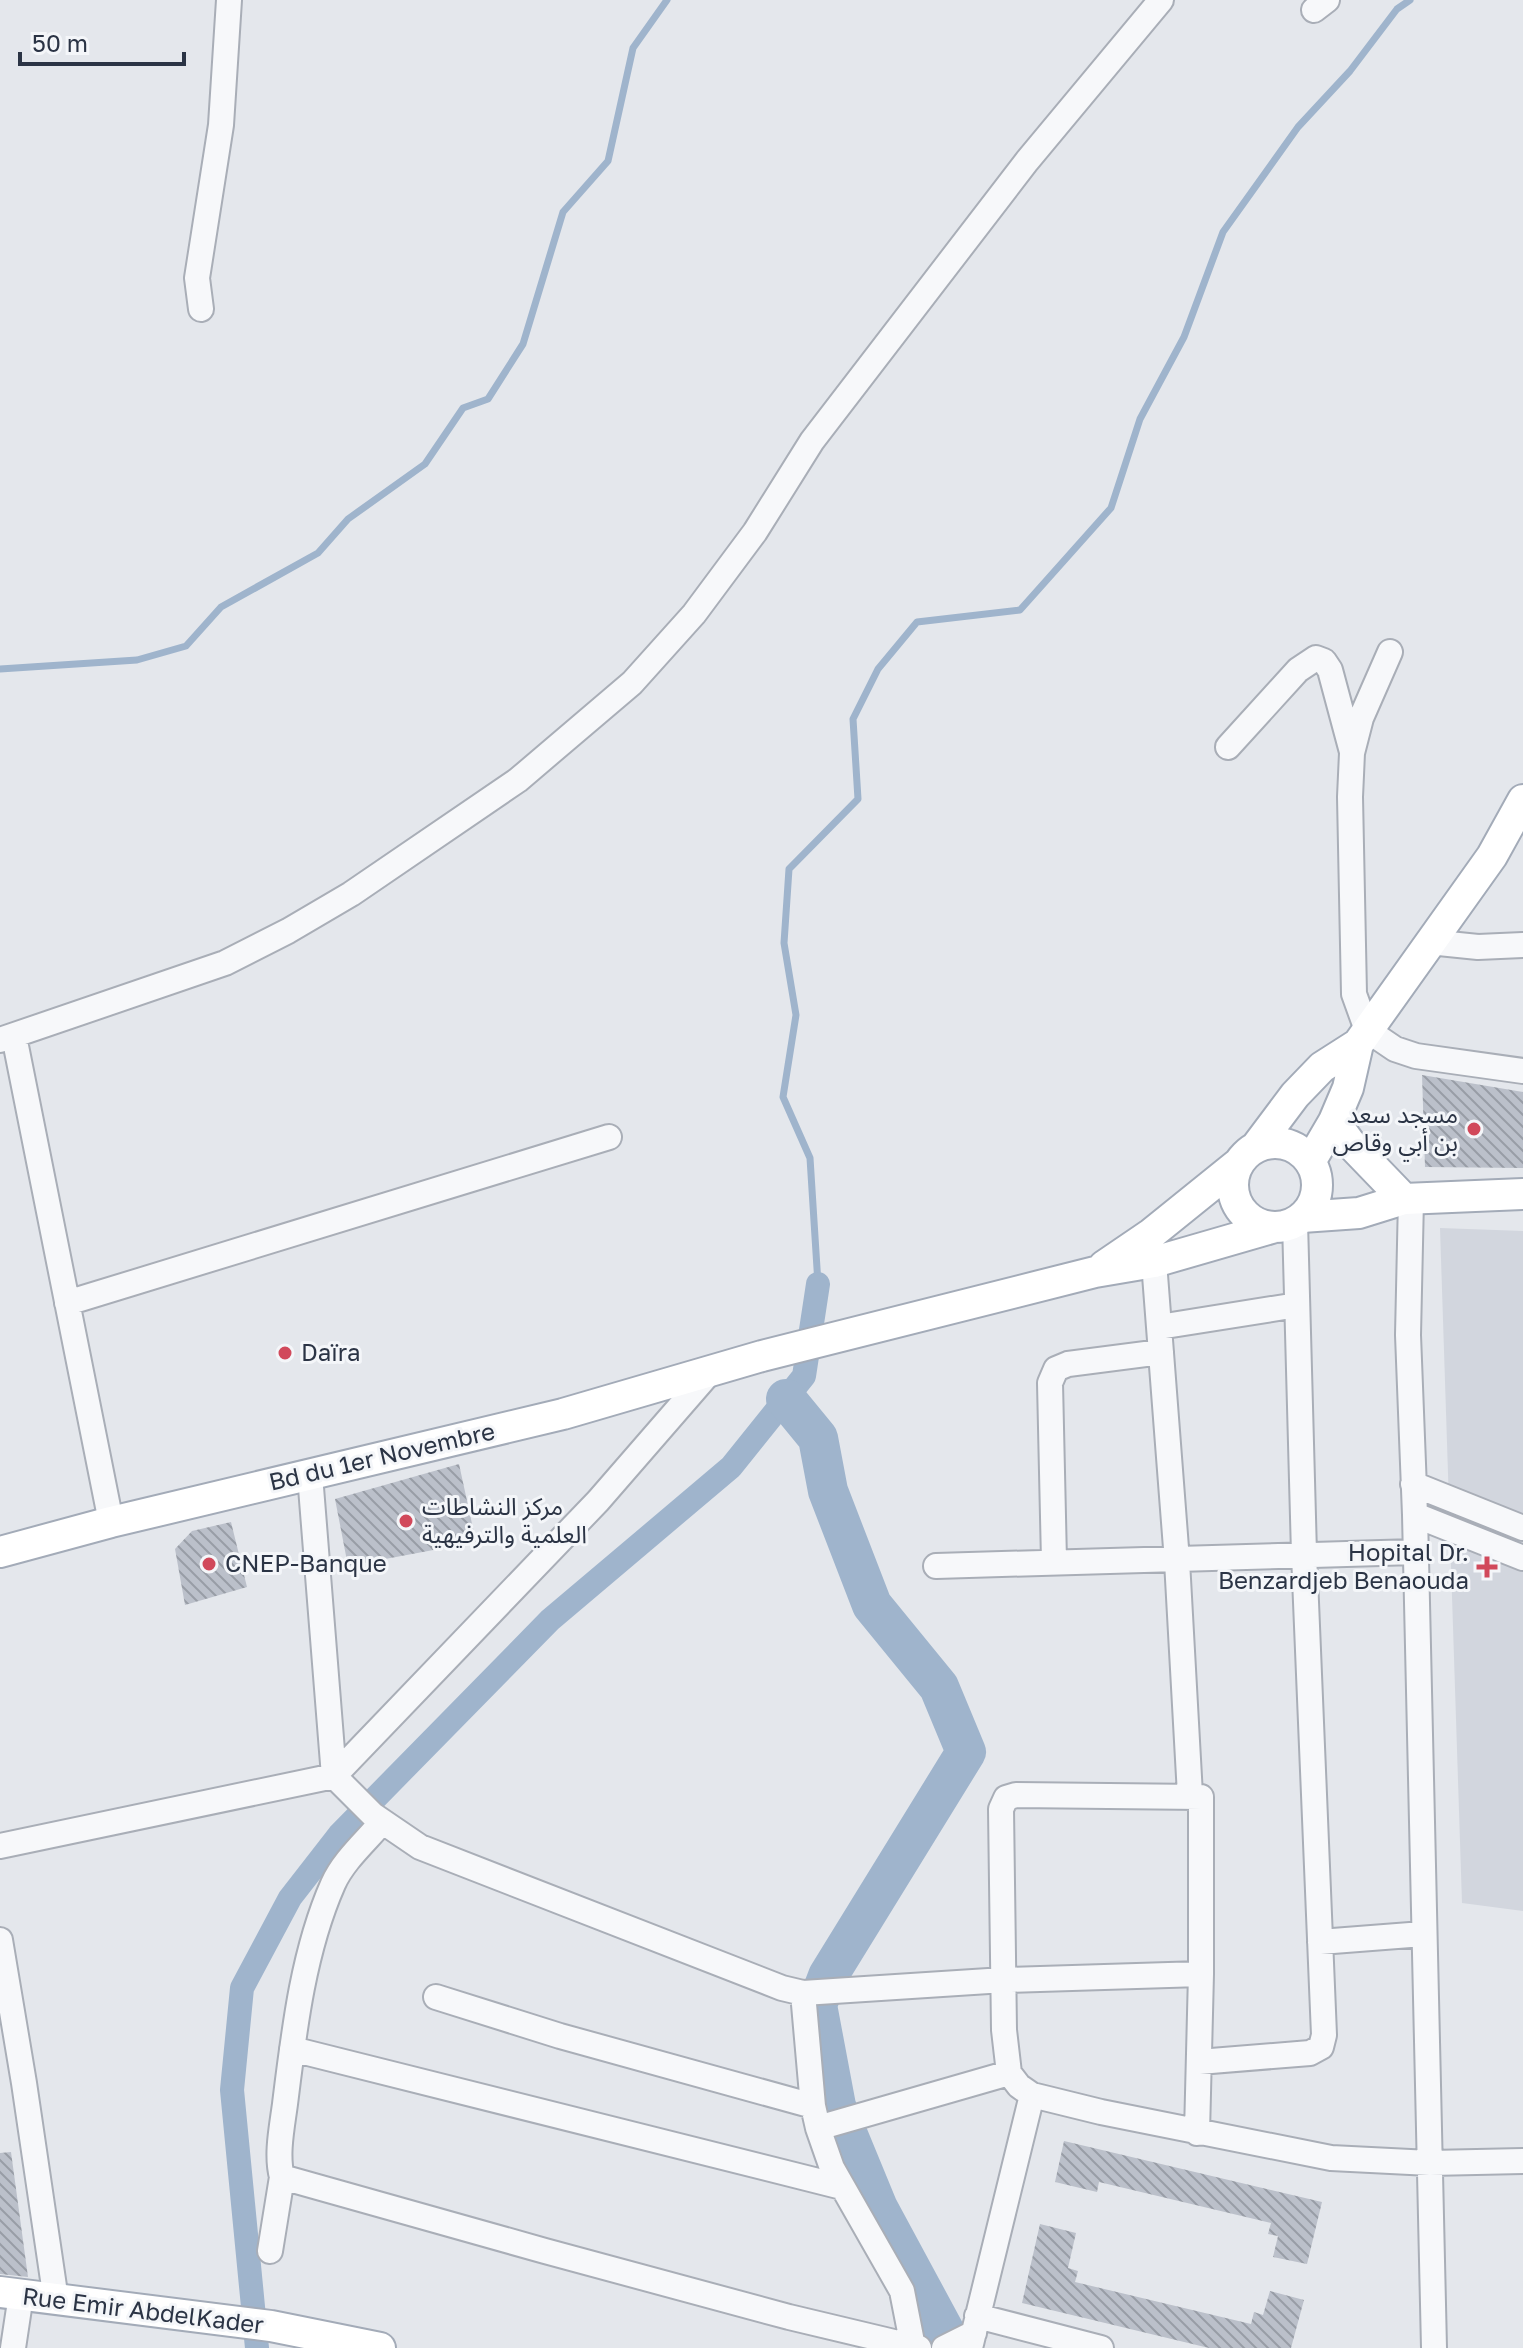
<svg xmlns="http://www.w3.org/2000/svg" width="1523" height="2348" font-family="'Golos Text','Noto Sans Arabic',sans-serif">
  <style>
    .built { fill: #d2d6de }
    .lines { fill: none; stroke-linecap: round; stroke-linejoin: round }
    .stream { stroke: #9fb4cc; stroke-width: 7 }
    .canal { stroke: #9fb4cc; stroke-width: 24 }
    .river { stroke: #9fb4cc; stroke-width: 40 }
    .building { fill: url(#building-back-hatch) }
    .minor-casing { stroke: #a9aeb7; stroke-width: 28 }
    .major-casing { stroke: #a3abb8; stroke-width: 34 }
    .minor { stroke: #f7f8fa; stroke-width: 24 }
    .major { stroke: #fff; stroke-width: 30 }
    .poi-dot { fill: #d1495b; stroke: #f4f6f9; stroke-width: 3 }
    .labels { text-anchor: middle; stroke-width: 6; stroke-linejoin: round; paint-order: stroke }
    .poi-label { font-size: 24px; fill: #2b3445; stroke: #f4f6f9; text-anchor: start }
    .street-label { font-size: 24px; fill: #2b3445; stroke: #f4f6f9 }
  </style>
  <defs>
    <pattern id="building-back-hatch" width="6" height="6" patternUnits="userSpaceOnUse" patternTransform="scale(2)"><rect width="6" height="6" fill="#bbc0ca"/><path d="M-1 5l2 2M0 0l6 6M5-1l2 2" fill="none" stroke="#989da6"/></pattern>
  </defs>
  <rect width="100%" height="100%" fill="#e4e7ec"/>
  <path class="built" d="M1440,1228l83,3v680l-61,-8z"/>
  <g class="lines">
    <path class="stream" d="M0,669l137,-9 49,-14 35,-39 97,-54 30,-34 77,-55 38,-56 25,-9 35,-55 40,-132 45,-51 25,-113 34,-48
      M818,1284l-8,-126 -27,-61 13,-82 -12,-72 5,-74 69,-70 -5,-80 25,-50 39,-47 103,-12 91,-102 29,-89 44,-82 39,-105 75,-105 52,-56 47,-62 13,-9"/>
    <path class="canal" d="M257,2348l-25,-258 10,-102 48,-90 49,-63 211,-215 181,-153 73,-91 14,-92"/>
    <path class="river" d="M786,1399l32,39 10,53 44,114 67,82 27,65 -138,224 -11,29 19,101 42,102 68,126 -5,14"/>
  </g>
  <path class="building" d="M1422,1075l101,17v76l-98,-1z
    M459,1464l17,78 -128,24 -13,-67z
    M231,1522l16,65 -62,18 -10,-56 17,-18z
    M1064,2141l258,61 -15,62 -34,-7 5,-21 -10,-2 3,-11 -172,-41 -2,10 -42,-10z
    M11,2152l17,125 -28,-3v-121z
    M1040,2224l36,9 -8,35 10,3 -3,11 176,42 3,-12 9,3 7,-24 34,9 -13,48h-82l-187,-45z"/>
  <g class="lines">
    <defs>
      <path id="minor" d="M1314,10l13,-10
        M201,309l-4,-31 24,-153 8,-125
        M1390,652l-29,66 -9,35 -2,44 4,197 13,36 28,19 21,7 107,15
        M1228,747l70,-77 18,-12 8,3 6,9 22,82
        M1429,942l49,5 45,-2
        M14,1036l97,486
        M0,1040l225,-77 63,-32 63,-37 167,-114 114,-97 62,-69 61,-82 57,-91 215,-280 134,-161
        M1411,1199l-3,136 7,180 19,833
        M1154,1262l23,299 13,234
        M67,1303l542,-166
        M1159,1327l138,-22
        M310,1475l24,301 39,39 47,32 362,141 21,5 201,-13 197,-6
        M1413,1484l110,44
        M1415,1515l108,43
        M1054,1561l-4,-178 6,-14 12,-5 93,-12
        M936,1566l479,-14
        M0,1846l334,-70 264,-275 112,-129
        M0,1940l24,143 32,217
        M1320,1942l103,-8
        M803,1993l10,113 5,22 14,40 70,123 11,56
        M436,1997l124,39 253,70
        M292,2049l550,138
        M1199,2062l111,-9 11,-6 3,-12 -20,-481 -9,-332
        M818,2128l191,-55
        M1197,2133l4,-159v-177l-185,-2 -10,3 -5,11 3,221 5,43 10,13 13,9 69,17 230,46 99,5 93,-2
        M282,2177l263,74 244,66 130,31
        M270,2251l12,-74c-6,-22 0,-50 3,-73 9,-73 18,-152 48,-220 10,-23 33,-43 49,-62
        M977,2316l124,32
        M13,2348l8,-53
        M944,2348l30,-15
        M970,2348l62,-253"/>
      <path id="major" d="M1334,1121l16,22 54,56
        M1233 1185a42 42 0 1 1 84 0a42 42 0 1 1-84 0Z
        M1256,1147l39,-52 27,-28 36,-23
        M1310,1162l24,-41 14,-33 10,-44 134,-188 31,-56
        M1302,1217l57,-4 45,-14 119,-5
        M1104,1266l47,-32 88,-71
        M0,1552l111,-30 452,-108 199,-58 333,-84 59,-10 121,-35
        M0,2292l271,34 109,22"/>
    </defs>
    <use href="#minor" class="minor-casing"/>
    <use href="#major" class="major-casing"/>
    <use href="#minor" class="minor"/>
    <use href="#major" class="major"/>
  </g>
  <g class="poi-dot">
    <circle cx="1474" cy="1129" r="8"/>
    <circle cx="285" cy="1353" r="8"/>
    <circle cx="406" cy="1521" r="8"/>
    <circle cx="209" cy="1564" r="8"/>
    <path d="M1483 1555h8v8h8v8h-8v8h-8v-8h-8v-8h8z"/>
  </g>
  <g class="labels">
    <g class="poi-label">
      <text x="1458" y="1123" text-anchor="end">مسجد سعد<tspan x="1458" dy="28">بن أبي وقاص</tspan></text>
      <text x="301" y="1361">Daïra</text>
      <text x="422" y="1515">مركز النشاطات<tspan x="422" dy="28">العلمية والترفيهية</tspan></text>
      <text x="1469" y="1561" text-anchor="end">Hopital Dr.<tspan x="1469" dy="28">Benzardjeb Benaouda</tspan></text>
      <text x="225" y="1572">CNEP-Banque</text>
    </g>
    <g class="street-label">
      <text transform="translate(382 1457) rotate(-13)" y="8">Bd du 1er Novembre</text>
      <text transform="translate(143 2311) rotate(7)" y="8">Rue Emir AbdelKader</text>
    </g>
  </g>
  <path d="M20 52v12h164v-12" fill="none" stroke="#2b3445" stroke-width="4"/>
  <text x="32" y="52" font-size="24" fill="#2b3445" stroke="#f4f6f9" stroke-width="6" paint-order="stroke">50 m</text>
</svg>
